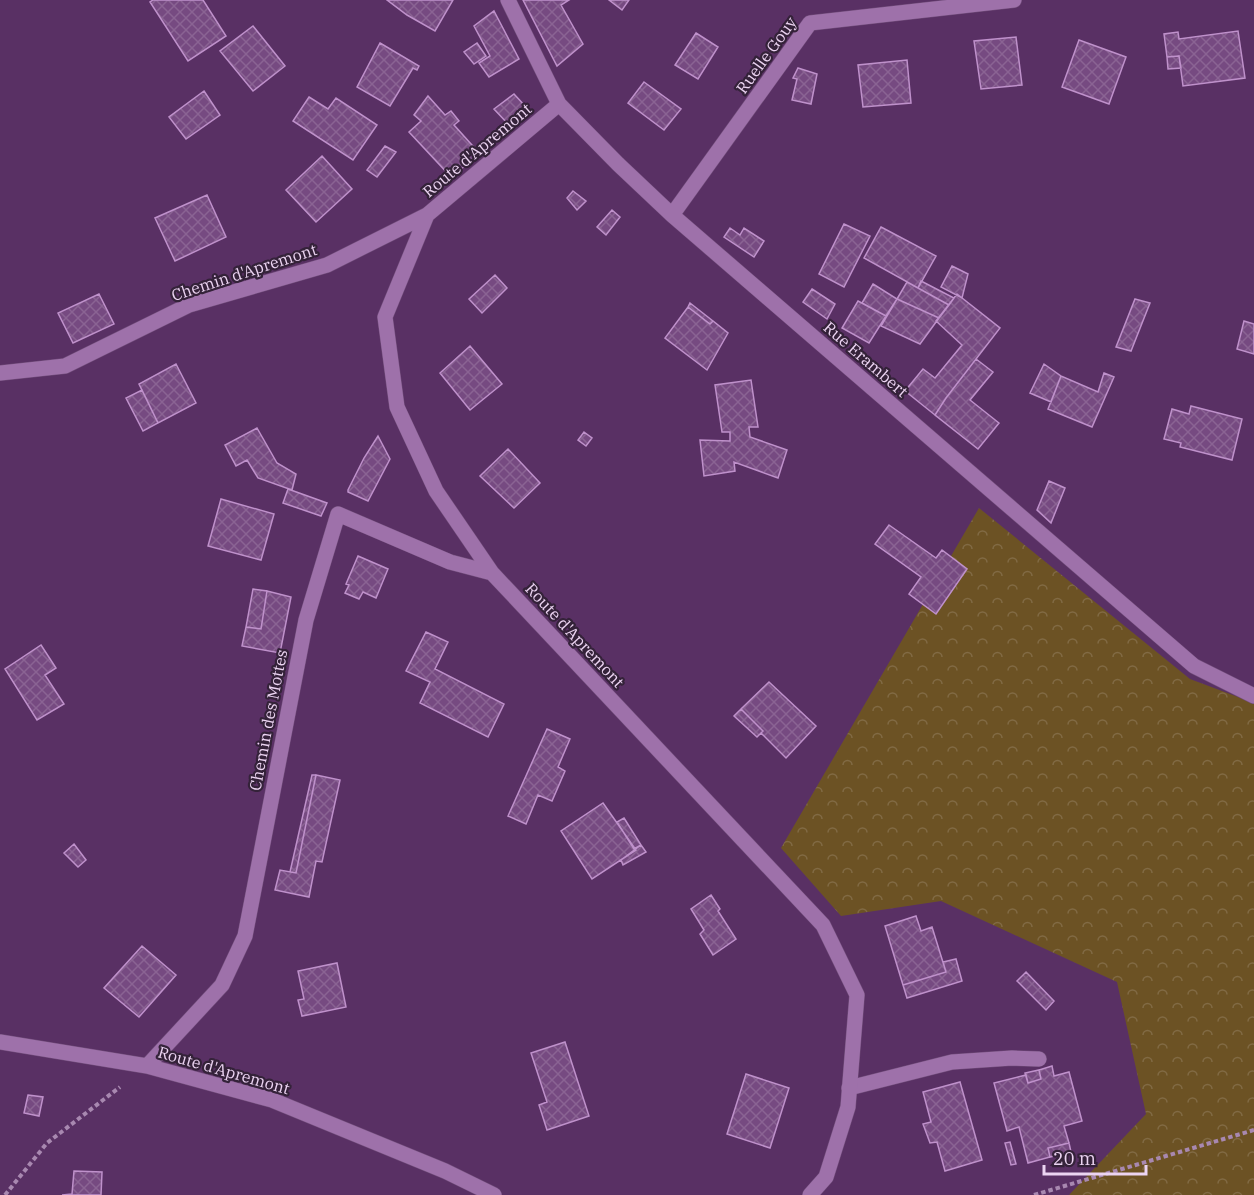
<svg xmlns="http://www.w3.org/2000/svg" width="1254" height="1195" font-family="'IBM Plex Serif',serif">
  <style>
    .forest { fill: url(#forest-crowns) }
    .building { fill: url(#building-cross-hatch); stroke: #bf91cb; stroke-width: 1.5 }
    .lines { fill: none; stroke-linecap: round; stroke-linejoin: round }
    .lane-casing { stroke: #724e7b; stroke-width: 16 }
    .street-casing { stroke: #724e7b; stroke-width: 16 }
    .path { stroke: #a888b0; stroke-width: 4; stroke-dasharray: 4.5 3; stroke-linecap: butt }
    .lane { stroke: #9e71aa; stroke-width: 15 }
    .street { stroke: #9e71aa; stroke-width: 15 }
    .labels { text-anchor: middle; stroke-width: 4.5; stroke-linejoin: round; paint-order: stroke }
    .street-label { font-size: 16px; fill: #ecd4f2; stroke: #342239 }
  </style>
  <defs>
    <pattern id="forest-crowns" width="20" height="18" patternUnits="userSpaceOnUse" patternTransform="scale(1.5)"><rect width="20" height="18" fill="#6c5224"/><path d="M2 6a3 3 0 1 1 6 0M12 15a3 3 0 1 1 6 0" fill="none" stroke="#816a44"/></pattern>
    <pattern id="building-cross-hatch" width="8" height="8" patternUnits="userSpaceOnUse" patternTransform="scale(1.5)"><rect width="8" height="8" fill="#764a81"/><path d="M0 0l8 8M0 8l8-8" fill="none" stroke="#8a6393"/></pattern>
  </defs>
  <rect width="100%" height="100%" fill="#593064"/>
  <path class="forest" d="M979,508l211,171 64,24v492h-185l77,-81 -29,-132 -176,-81 -100,15 -60,-68z"/>
  <path class="building" d="M153,0h50l23,36 -38,25 -38,-59z
    M387,0h66l-18,31 -28,-16z
    M523,0h46l-8,5 22,39 -26,22z
    M609,0h20l-7,10z
    M494,11l25,48 -30,18 -10,-14 11,-7 -16,-30z
    M253,26l32,40 -32,25 -33,-40z
    M1238,31l7,47 -62,8 -4,-30 -12,1 -3,-23 14,-2 1,7z
    M696,33l22,14 -20,32 -23,-14z
    M1016,37l6,48 -41,4 -7,-48z
    M1079,40l47,17 -17,47 -47,-17z
    M380,43l39,23 -2,4 -4,-2 -23,38 -33,-19z
    M477,43l9,13 -12,8 -10,-12z
    M1179,56l2,12 -13,1 -1,-12z
    M907,60l4,43 -48,4 -5,-42z
    M798,68l19,6 -6,30 -19,-4 5,-21 -4,-1z
    M644,82l37,27 -17,21 -36,-27z
    M204,91l16,24 -34,24 -17,-22z
    M514,94l12,13 -17,18 -15,-16z
    M428,96l17,19 6,-4 8,10 -5,4 26,29 -29,23 -42,-45 12,-11 -7,-6z
    M309,97l19,12 8,-11 41,27 -24,35 -60,-39z
    M385,146l11,6 -19,25 -10,-7z
    M322,156l30,33 -36,33 -30,-32z
    M573,191l13,10 -9,9 -10,-12z
    M207,195l19,42 -51,24 -20,-43z
    M612,210l8,7 -14,18 -9,-8z
    M844,224l26,12 -26,51 -25,-13z
    M881,227l55,29 -18,32 -54,-30z
    M730,228l10,7 4,-7 20,13 -10,16 -30,-20z
    M952,266l16,8 -6,24 -21,-11z
    M495,275l12,13 -25,25 -13,-14z
    M921,281l33,17 -5,7 -31,-17z
    M907,282l42,23 -10,13 -42,-19z
    M873,284l24,15 -11,17 -24,-13z
    M812,289l23,15 -8,15 -24,-17z
    M99,294l15,30 -41,19 -15,-30z
    M957,294l43,34 -54,70 -11,17 -30,-24 18,-22 12,9 27,-33 -26,-24z
    M897,299l42,19 -19,26 -39,-18z
    M1135,299l15,4 -19,48 -15,-4z
    M858,301l28,15 -17,27 -27,-15z
    M690,303l23,18 -3,3 -22,-17z
    M688,307l22,17 3,-3 15,12 -21,37 -42,-32z
    M1244,321l10,3v30l-17,-5z
    M470,346l32,38 -32,26 -30,-37z
    M976,359l17,13 -23,28 29,23 -21,26 -43,-34 11,-17z
    M176,364l20,39 -38,20 -19,-39z
    M1044,364l17,12 -10,26 -21,-9z
    M1104,373l10,4 -22,50 -44,-18 13,-33 37,16z
    M751,380l7,47h-9l1,10 37,13 -9,28 -44,-16 1,9 -31,5 -4,-36 30,1v-9h-8l-7,-47z
    M142,390l16,33 -15,8 -17,-33z
    M1191,406l51,13 -10,41 -52,-13 1,-4 -17,-4 8,-30 17,5z
    M257,428l20,35 19,11 -4,16 -34,-12 -11,-18 -11,6 -11,-21z
    M584,432l8,6 -6,8 -8,-6z
    M378,436l12,23 -22,42 -20,-9v-2l16,-32z
    M508,449l32,34 -26,25 -34,-32z
    M1049,481l16,7 -14,35 -14,-13z
    M288,489l39,14 -6,13 -38,-13z
    M221,499l53,15 -13,46 -53,-14z
    M889,525l47,33 6,-8 25,19 -31,45 -27,-20 12,-17 -46,-33z
    M358,556l30,13 -12,29 -13,-6 -4,7 -14,-6 4,-8 -3,-1z
    M253,589l14,2 -6,38 -15,-2z
    M267,591l24,6 -11,56 -38,-7 4,-19 15,2z
    M426,632l22,10 -13,27 69,35 -16,33 -68,-34 10,-21 -24,-11z
    M41,645l15,23 -11,7 19,29 -27,16 -32,-51z
    M769,682l47,44 -30,32 -25,-25 2,-2 -22,-22z
    M741,709l22,22 -6,6 -23,-21z
    M547,729l23,10 -12,28 7,4 -13,30 -14,-6 -12,29 -18,-8z
    M312,775h4l-20,98 -6,-1z
    M316,775l24,5 -18,82 -6,-1 -7,36 -34,-7 5,-20 16,3z
    M603,803l33,47 -44,29 -31,-48z
    M624,818l17,27 -7,4 -17,-27z
    M74,844l12,16 -8,7 -14,-14z
    M641,845l5,7 -23,13 -2,-5z
    M711,895l9,14 -2,2 18,28 -23,16 -13,-21 4,-4 -13,-21z
    M916,916l5,15 11,-4 14,45 -43,13 -18,-59z
    M142,946l34,29 -37,42 -35,-29z
    M956,959l6,22 -55,17 -4,-13 43,-13 -3,-10z
    M337,963l9,44 -44,9 -4,-16 6,-1 -6,-28z
    M1026,972l28,29 -8,9 -29,-29z
    M565,1042l24,74 -42,14 -8,-25 8,-3 -16,-49z
    M1052,1066l2,10 15,-4 13,49 -18,5 5,17 -21,5 2,9 -22,6 -9,-36 -12,4 -13,-48 32,-8 2,8 13,-4 -2,-9z
    M1039,1070l2,9 -13,4 -3,-10z
    M746,1074l43,14 -19,60 -43,-14z
    M960,1082l22,78 -37,11 -8,-29 -7,1 -7,-19 8,-2 -8,-30z
    M28,1095l15,2 -4,19 -15,-3z
    M1010,1142l6,22 -5,1 -6,-22z
    M1069,1143l2,9 -21,5 -2,-9z
    M74,1171l28,1 -1,23h-39l10,-1z"/>
  <g class="lines">
    <defs>
      <path id="lane" d="M849,1088l103,-26 60,-4 27,1"/>
      <path id="street" d="M508,0l51,104 59,60 54,51 522,451 60,30
        M559,104l-132,111 -42,102 12,90 39,84 56,82 331,352 34,70 -9,112 -22,70 -16,18
        M672,215l138,-192 204,-23
        M0,373l65,-7 124,-61 138,-40 100,-50
        M0,1042l147,24 125,34 173,71 49,24
        M147,1066l75,-81 23,-49 61,-316 32,-106 112,48 42,11"/>
    </defs>
    <use href="#lane" class="lane-casing"/>
    <use href="#street" class="street-casing"/>
    <path class="path" d="M5,1195l42,-52 73,-56
      M1034,1195l220,-65"/>
    <use href="#lane" class="lane"/>
    <use href="#street" class="street"/>
  </g>
  <g class="labels">
    <g class="street-label">
      <text transform="translate(766 55) rotate(-54)" y="6">Ruelle Gouy</text>
      <text transform="translate(477 150) rotate(-40)" y="6">Route d'Apremont</text>
      <text transform="translate(244 272) rotate(-18)" y="6">Chemin d'Apremont</text>
      <text transform="translate(866 359) rotate(41)" y="6">Rue Erambert</text>
      <text transform="translate(575 635) rotate(47)" y="6">Route d'Apremont</text>
      <text transform="translate(268 720) rotate(-79)" y="6">Chemin des Mottes</text>
      <text transform="translate(224 1070) rotate(16)" y="6">Route d'Apremont</text>
    </g>
  </g>
  <path d="M1044 1165v9h102v-9" fill="none" stroke="#ecd4f2" stroke-width="3"/>
  <text x="1053" y="1165" font-size="18" fill="#ecd4f2" stroke="#342239" stroke-width="4.5" paint-order="stroke">20 m</text>
</svg>
